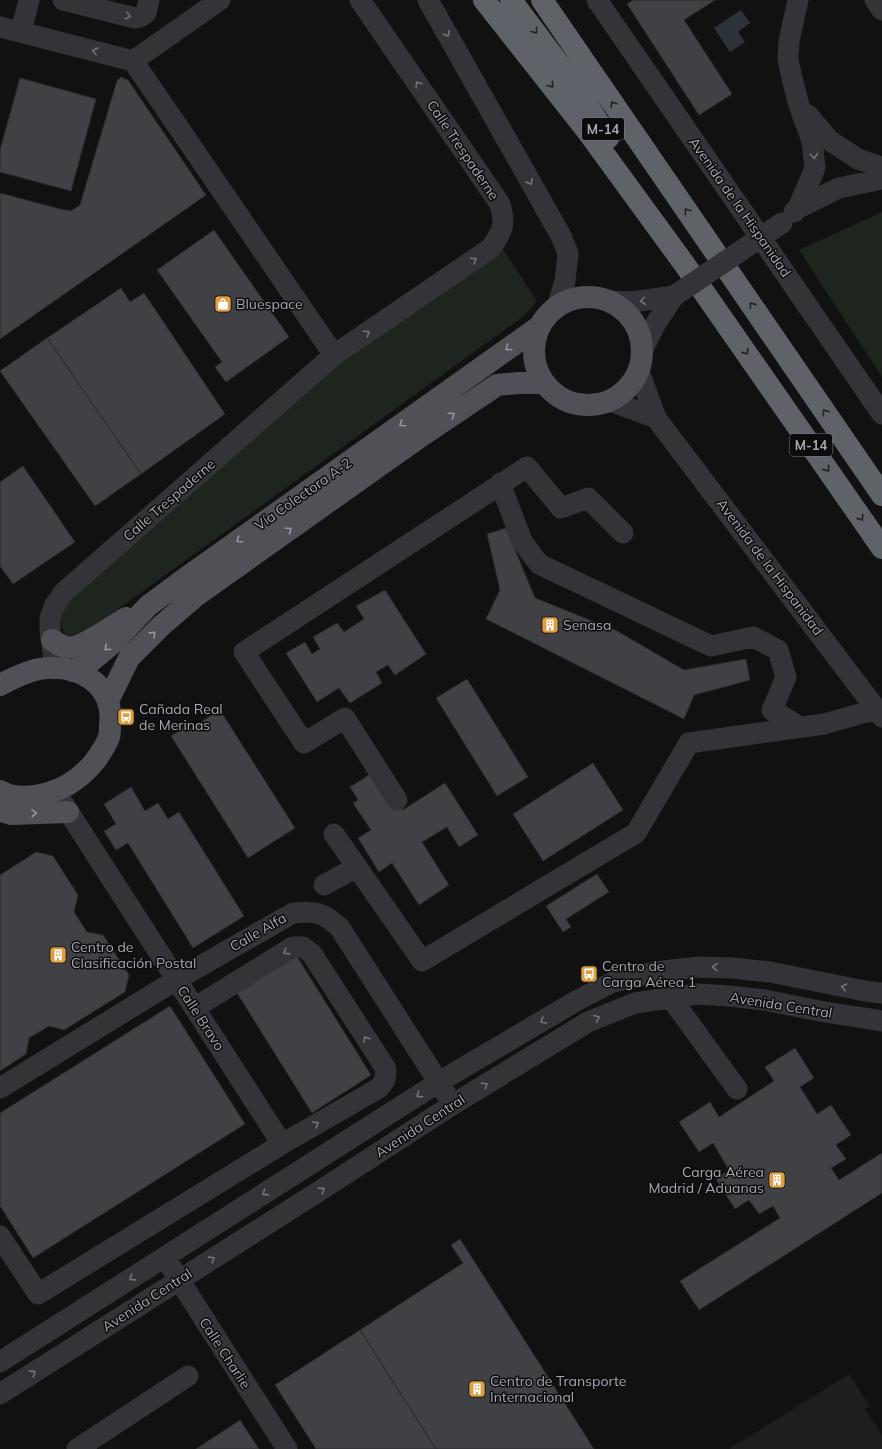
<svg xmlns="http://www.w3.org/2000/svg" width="882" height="1449" font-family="Mulish,sans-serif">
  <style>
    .built { fill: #1d1e1f }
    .green { fill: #1e251e }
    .water { fill: #2c343a }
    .building { fill: #404145; stroke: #2b2c2e }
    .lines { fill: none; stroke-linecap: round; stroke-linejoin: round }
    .minor { stroke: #333437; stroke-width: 21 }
    .major { stroke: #4f5156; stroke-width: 22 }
    .highway { stroke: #5f6268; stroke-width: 22 }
    .minor-bridge { stroke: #333437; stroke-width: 21 }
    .oneway { stroke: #71747b }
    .oneway2 { stroke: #212224 }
    .oneway3 { stroke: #9397a0 }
    .labels { text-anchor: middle; stroke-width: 3; stroke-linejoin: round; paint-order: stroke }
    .shield { fill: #0c0c0d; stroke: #767a80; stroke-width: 1 }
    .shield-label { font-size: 13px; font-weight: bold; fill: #a4a9b2 }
    .street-label { font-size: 14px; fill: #a4a9b2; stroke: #0c0c0d }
    .poi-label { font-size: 14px; fill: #a4a9b2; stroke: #0c0c0d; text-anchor: start }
  </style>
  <rect width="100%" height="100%" fill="#111112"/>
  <path class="built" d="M849,1374l21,32 -5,3 17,26v14h-153z"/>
  <path class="green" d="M882,212v165l-83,-127z
    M501,246l36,55 -13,15 -425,307c-12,8 -20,13 -34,13 -11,-23 2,-32 17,-48l264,-233z"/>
  <path class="water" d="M741,10l9,13 -12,9 7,10 -15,10 -16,-24z"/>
  <path class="building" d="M633,0h82l-31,20 48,74 -33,21 -72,-111z
    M121,77l7,3 78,115 -206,144v-146l60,16 11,2 9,-6 37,-124z
    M20,78l76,21 -25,92 -71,-19v-22z
    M214,230l75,107 -63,45 -11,-15 7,-5 -65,-92z
    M121,288l9,14 14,-9 81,121 -84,60 -94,-136z
    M47,338l94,136 -46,32 -95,-135z
    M23,466l52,76 -62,42 -13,-18v-84z
    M506,528l29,70 82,33 67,39 62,-11 4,21 -56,15 -10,24 -198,-100 14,-29 -13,-56z
    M385,590l41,64 -31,21 -7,-10 -12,7 6,11 -32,20 -11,-15 -22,14 -31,-49 19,-11 7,12 8,-5 -7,-12 24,-14 7,9 20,-13 -8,-13z
    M467,679l61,98 -31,19 -61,-98z
    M220,710l75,118 -47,30 -77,-122 17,-11 3,3z
    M593,763l30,47 -80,51 -30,-47z
    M377,770l26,40 42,-27 33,52 -19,12 -12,-20 -25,15 27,43 -30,20 -27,-42 -13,9 -21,-34 13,-8 -18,-27 5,-3 -8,-13z
    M131,787l14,24 13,-8 10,16 11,-7 65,104 -51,32 -65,-105 -12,7 -12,-19 12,-7 -12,-20z
    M36,852l17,4 25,39 -4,17 13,20 16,3 26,40 -4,17 -61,38 -15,-4 -20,12 -3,16 -26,17v-196z
    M597,874l12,18 -43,27 5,8 -8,5 -17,-26z
    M296,955l75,120 -59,38 -75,-120z
    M170,1006l75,118 -212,134 -33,-52v-93z
    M795,1048l19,30 -14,9 17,27 14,-9 20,30 -15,10 10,14 -15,9 8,12 43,-27v40l-183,117 -19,-29 100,-63 -7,-12 -14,8 -10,-14 -14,9 -19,-30 13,-9 -16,-27 -14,9 -20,-30 31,-20 9,15 55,-36 -9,-14z
    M460,1239l134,210h-158l-76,-119 103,-67 -12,-18z
    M360,1330l76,119h-120l-41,-64z
    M240,1420l19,29h-63z"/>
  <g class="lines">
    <path class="minor" d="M63,0l72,18 5,-1 6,-4 3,-13
      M428,0l133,236 7,17 -3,28 -7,24
      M597,0l285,414
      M798,0l-9,41 -1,19 5,22 6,23 13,36 3,27 -17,40
      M875,0l7,10
      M0,27l133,34 87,-61
      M21,32l8,-32
      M133,61l201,294
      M808,115l21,25 29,19 24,8
      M794,212l4,-4 41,-20 43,-9
      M612,301l20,1 42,-6
      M643,349l13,-26 18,-27
      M639,372l17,46 226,299
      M610,401l46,17
      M500,483l22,58 17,23 172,82 42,-9 25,13 8,27 -14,33 28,17
      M55,669l-5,-39v-12l5,-13 8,-12 271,-238 157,-107c12,-18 15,-23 9,-44l-140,-204
      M59,797l223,347
      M397,800l-52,-82 -41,25 -60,-91 283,-185 34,41 27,-10 35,35
      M334,834l88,127 214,-128 53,-90 135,-19 53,-15
      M324,885l33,-18
      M676,1005l61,84
      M0,1088l176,-108 117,-67c23,-2 30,-1 47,15l106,166
      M0,1236l38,58 244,-150 97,-56 6,-8 1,-11 -74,-115 -9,-7h-10l-99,61
      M171,1267l116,182
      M0,1362l439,-280 137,-81 37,-19 41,-10 45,-5 33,1 38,4 95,19 17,2
      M0,1394l321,-204 131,-85 136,-83 47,-19 63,-9 31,2 36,4 54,11 63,10
      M77,1449l111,-73"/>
    <path class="major" d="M534 351a54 54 0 1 1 108 0a54 54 0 1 1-108 0Z
      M52,640c6,4 13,9 21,7 11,-1 42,-22 53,-29
      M73,671l17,-9 24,-20 34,-36 39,-29 353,-251
      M0,685c13,-7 25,-13 39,-16 38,-6 76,14 71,56 0,4 0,9 -1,12 -3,9 -9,17 -14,24 -12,15 -29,27 -47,32 -15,4 -34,6 -48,-2
      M108,701l21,-43 32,-32 36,-31 227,-161 73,-49 21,-2h26
      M0,811l12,3 56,-2"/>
    <path class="highway" d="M484,0l104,132 97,133 197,283
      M511,0l66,88 31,50
      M542,0l340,495"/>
    <path class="minor-bridge" d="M674,296l108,-73"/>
  </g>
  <defs><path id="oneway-chevron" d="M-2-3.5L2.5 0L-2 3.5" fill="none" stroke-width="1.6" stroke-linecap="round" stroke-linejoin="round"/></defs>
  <g class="oneway">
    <use href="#oneway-chevron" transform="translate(128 16) rotate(14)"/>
    <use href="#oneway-chevron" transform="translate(447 34) rotate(60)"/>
    <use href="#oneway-chevron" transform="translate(95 51) rotate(-166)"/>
    <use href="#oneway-chevron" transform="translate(418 84) rotate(-124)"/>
    <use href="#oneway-chevron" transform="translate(814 156) rotate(85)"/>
    <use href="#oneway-chevron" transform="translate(530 182) rotate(60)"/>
    <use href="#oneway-chevron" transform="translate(474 260) rotate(-34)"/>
    <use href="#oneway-chevron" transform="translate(643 301) rotate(173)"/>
    <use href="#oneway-chevron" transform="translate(367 333) rotate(-34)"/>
    <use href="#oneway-chevron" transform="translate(286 952) rotate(148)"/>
    <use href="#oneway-chevron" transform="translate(715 967) rotate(-178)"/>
    <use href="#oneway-chevron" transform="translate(844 987) rotate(-169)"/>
    <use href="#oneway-chevron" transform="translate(597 1018) rotate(-23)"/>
    <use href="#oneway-chevron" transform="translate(543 1021) rotate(149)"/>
    <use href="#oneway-chevron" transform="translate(366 1039) rotate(-122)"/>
    <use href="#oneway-chevron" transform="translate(485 1085) rotate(-32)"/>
    <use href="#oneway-chevron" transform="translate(419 1095) rotate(147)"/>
    <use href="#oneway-chevron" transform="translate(316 1124) rotate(-30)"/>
    <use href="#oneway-chevron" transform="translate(322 1190) rotate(-33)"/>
    <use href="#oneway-chevron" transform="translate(265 1193) rotate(147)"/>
    <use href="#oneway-chevron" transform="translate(212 1259) rotate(-32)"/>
    <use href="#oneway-chevron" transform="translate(132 1278) rotate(147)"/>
    <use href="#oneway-chevron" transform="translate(33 1373) rotate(-33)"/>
  </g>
  <g class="oneway2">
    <use href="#oneway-chevron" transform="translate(535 31) rotate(53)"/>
    <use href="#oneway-chevron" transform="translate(551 85) rotate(52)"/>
    <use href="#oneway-chevron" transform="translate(613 104) rotate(-124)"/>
    <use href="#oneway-chevron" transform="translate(687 211) rotate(-124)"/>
    <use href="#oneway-chevron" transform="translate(752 305) rotate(-125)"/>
    <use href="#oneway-chevron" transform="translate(746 352) rotate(55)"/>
    <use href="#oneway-chevron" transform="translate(825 412) rotate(-125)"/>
    <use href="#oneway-chevron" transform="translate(827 469) rotate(55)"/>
    <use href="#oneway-chevron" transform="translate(861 518) rotate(55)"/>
  </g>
  <g class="oneway3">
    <use href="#oneway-chevron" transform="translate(508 348) rotate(145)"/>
    <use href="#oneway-chevron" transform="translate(452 415) rotate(-34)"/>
    <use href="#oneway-chevron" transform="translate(402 424) rotate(145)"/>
    <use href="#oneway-chevron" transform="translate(289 530) rotate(-35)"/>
    <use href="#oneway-chevron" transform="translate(239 540) rotate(145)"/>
    <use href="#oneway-chevron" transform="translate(153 634) rotate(-45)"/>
    <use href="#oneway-chevron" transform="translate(107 648) rotate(139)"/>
    <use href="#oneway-chevron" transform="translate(34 813) rotate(-4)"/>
  </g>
  <defs>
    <symbol id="shop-square" viewBox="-11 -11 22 22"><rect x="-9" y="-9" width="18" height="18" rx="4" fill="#dc9e40" stroke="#0c0c0d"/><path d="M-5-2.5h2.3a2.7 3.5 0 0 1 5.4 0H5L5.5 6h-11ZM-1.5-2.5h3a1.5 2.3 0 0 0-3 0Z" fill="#fff"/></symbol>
    <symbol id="building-square" viewBox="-11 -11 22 22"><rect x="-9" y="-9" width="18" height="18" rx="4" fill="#dc9e40" stroke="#0c0c0d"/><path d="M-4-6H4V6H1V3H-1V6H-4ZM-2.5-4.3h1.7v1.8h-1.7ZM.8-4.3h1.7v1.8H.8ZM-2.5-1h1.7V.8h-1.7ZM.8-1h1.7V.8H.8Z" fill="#fff"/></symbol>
    <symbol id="bus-square" viewBox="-11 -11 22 22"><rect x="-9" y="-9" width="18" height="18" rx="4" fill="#dc9e40" stroke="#0c0c0d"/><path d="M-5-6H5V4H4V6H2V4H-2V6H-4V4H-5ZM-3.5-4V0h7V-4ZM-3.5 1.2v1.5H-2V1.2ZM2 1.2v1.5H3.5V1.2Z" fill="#fff"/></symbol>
  </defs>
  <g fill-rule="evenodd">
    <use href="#shop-square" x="213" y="294" width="20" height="20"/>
    <use href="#building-square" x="540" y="615" width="20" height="20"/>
    <use href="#bus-square" x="116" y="707" width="20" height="20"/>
    <use href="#building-square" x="48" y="945" width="20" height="20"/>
    <use href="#bus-square" x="579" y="964" width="20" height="20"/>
    <use href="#building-square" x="767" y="1170" width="20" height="20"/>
    <use href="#building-square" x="467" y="1379" width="20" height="20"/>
  </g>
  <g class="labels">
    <g class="shield">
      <rect x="582" y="118" width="42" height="22" rx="3"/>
      <rect x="790" y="434" width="42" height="22" rx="3"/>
    </g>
    <g class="shield-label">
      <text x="603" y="134">M-14</text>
      <text x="811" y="450">M-14</text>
    </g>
    <g class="street-label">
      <text transform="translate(463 150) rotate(56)" y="5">Calle Trespaderne</text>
      <text transform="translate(740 207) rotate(55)" y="5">Avenida de la Hispanidad</text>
      <text transform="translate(303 494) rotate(-35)" y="5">Vía Colectora A-2</text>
      <text transform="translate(169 500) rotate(-41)" y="5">Calle Trespaderne</text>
      <text transform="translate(770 567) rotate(53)" y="5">Avenida de la Hispanidad</text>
      <text transform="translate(258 932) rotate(-30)" y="5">Calle Alfa</text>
      <text transform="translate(781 1005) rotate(9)" y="5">Avenida Central</text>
      <text transform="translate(201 1018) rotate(57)" y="5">Calle Bravo</text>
      <text transform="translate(420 1126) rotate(-33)" y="5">Avenida Central</text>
      <text transform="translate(147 1300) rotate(-33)" y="5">Avenida Central</text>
      <text transform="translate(225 1353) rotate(57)" y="5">Calle Charlie</text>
    </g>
    <g class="poi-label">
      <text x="236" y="309">Bluespace</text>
      <text x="563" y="630">Senasa</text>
      <text x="139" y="714">Cañada Real<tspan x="139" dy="16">de Merinas</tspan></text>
      <text x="71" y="952">Centro de<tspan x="71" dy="16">Clasificación Postal</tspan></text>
      <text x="602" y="971">Centro de<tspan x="602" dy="16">Carga Aérea 1</tspan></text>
      <text x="764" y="1177" text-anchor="end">Carga Aérea<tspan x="764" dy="16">Madrid / Aduanas</tspan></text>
      <text x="490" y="1386">Centro de Transporte<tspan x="490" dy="16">Internacional</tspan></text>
    </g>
  </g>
</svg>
